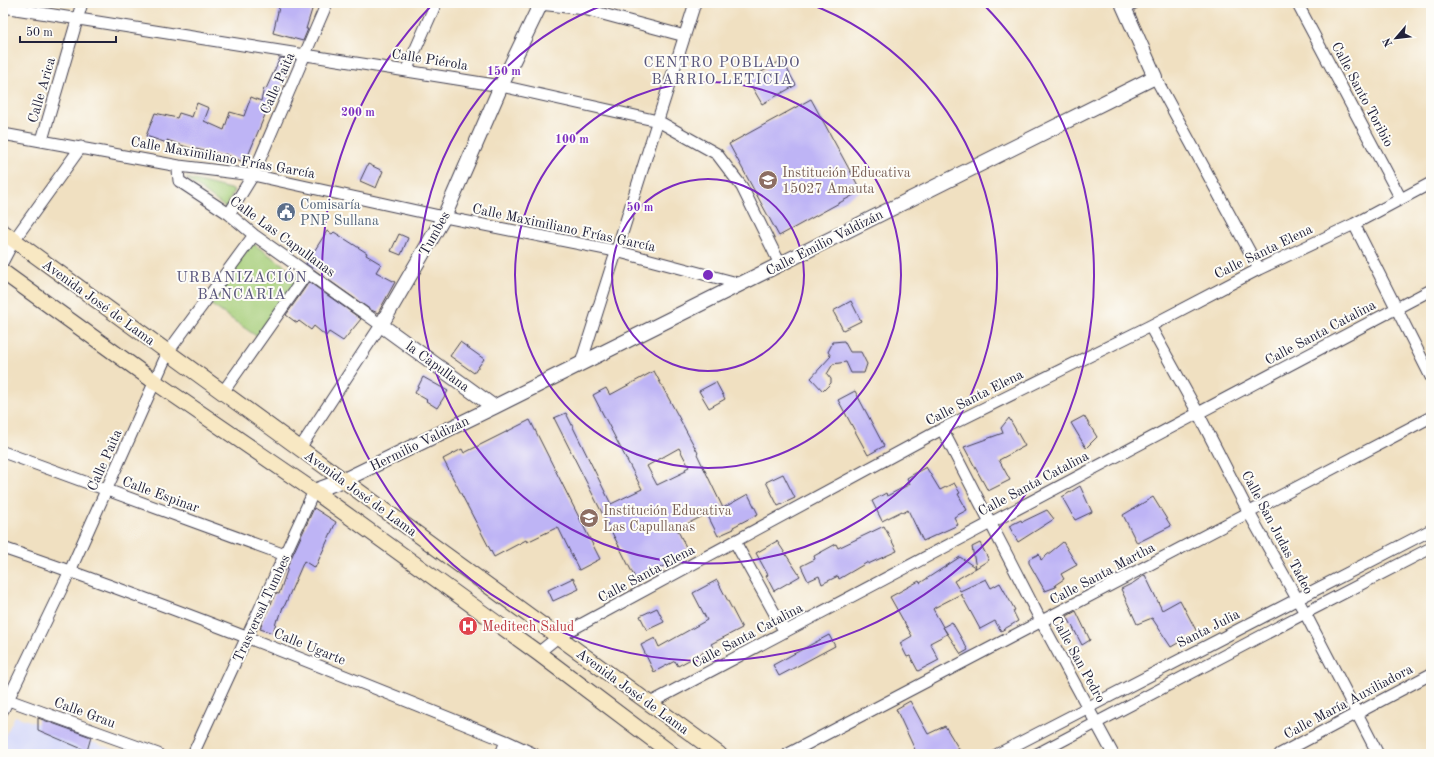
<svg xmlns="http://www.w3.org/2000/svg" width="1434" height="757" font-family="'Old Standard TT',serif">
  <style>
    .built { fill: #d4d8f9 }
    .green { fill: #a5cd78; stroke: #64785a }
    .building { fill: #beb4f5; fill-rule: evenodd }
    .lines { fill: none; stroke-linecap: round; stroke-linejoin: round }
    .minor-casing { stroke: #413e4f; stroke-width: 13 }
    .tertiary-casing { stroke: #413e4f; stroke-width: 16 }
    .secondary-casing { stroke: #413e4f; stroke-width: 17 }
    .minor { stroke: #fff; stroke-width: 11 }
    .tertiary { stroke: #fff; stroke-width: 14 }
    .secondary { stroke: #f8e8c3; stroke-width: 15 }
    .ring { fill: none; stroke: #7b2cbf; stroke-width: 2 }
    .labels { text-anchor: middle; stroke-width: 4; stroke-linejoin: round; paint-order: stroke }
    .street-label { font-size: 14px; fill: #22223b; stroke: #fdfcf7 }
    .education-label { font-size: 14px; fill: #785e54; stroke: #fdfcf7; text-anchor: start }
    .service-label { font-size: 14px; fill: #4e5e75; stroke: #fdfcf7; text-anchor: start }
    .health-label { font-size: 14px; fill: #be3a42; stroke: #fdfcf7; text-anchor: start }
    .neighbourhood-label { font-size: 15px; letter-spacing: 1px; fill: #59557c; stroke: #fdfcf7 }
    .centre { fill: #7b2cbf; stroke: #fdfcf7; stroke-width: 2 }
    .ring-label { font-size: 12px; text-anchor: middle; font-weight: bold; fill: #7b2cbf; stroke: #fdfcf7; stroke-width: 4; stroke-linejoin: round; paint-order: stroke }
  </style>
  <rect width="100%" height="100%" fill="#fdfcf7"/>
  <filter id="ink" filterUnits="userSpaceOnUse"><feTurbulence type="fractalNoise" baseFrequency=".025" numOctaves="2"/><feDisplacementMap in="SourceGraphic" scale="8" xChannelSelector="R" yChannelSelector="G"/><feConvolveMatrix kernelMatrix="1 2 1 2 8 2 1 2 1" color-interpolation-filters="sRGB"/></filter>
  <filter id="wash" filterUnits="userSpaceOnUse"><feTurbulence type="fractalNoise" baseFrequency=".012" numOctaves="4" result="noise"/><feDisplacementMap in="SourceGraphic" scale="16" xChannelSelector="R" yChannelSelector="G"/><feGaussianBlur stdDeviation="0.9" result="paint"/><feColorMatrix in="noise" values="0 0 0 0 0 0 0 0 0 0 0 0 0 0 0 0 0 1.4 0 .05"/><feComposite in="paint" operator="in"/></filter>
  <g filter="url(#wash)">
    <rect width="100%" height="100%" fill="#f0e0c1"/>
    <path class="built" d="M15,716l112,38h-124v-14z"/>
    <path class="green" d="M186,178l48,12 -8,18z
      M252,243l49,34 -42,61 -49,-34z"/>
    <g id="blocks">
      <path class="building" d="M280,3h34l-8,26h2l-5,12 -30,-8z
        M280,58l13,2 -14,31 -1,-1 -6,13h-2l-25,60 -20,-9v2l-29,-7 -1,1 -28,-10v3l-21,-7 9,-23 22,5 2,-5 13,4 5,-14 12,5 -5,13 20,9 6,-18 14,4 7,-19 10,4 3,-13 2,1z
        M782,60l14,25 -34,19 -14,-24z
        M811,99l50,92 -82,45 -50,-92z
        M368,164l15,7 -7,17 -16,-7z
        M327,231l5,3 2,-2 33,21 -1,2 15,9 -5,8 19,10 -17,31 -7,-3 -65,-46z
        M399,234l9,4 -7,17 -10,-4z
        M309,282l52,37 -18,22 -14,-9 -3,4 -12,-10 -3,4 -12,-9 -2,2 -11,-8z
        M851,301l10,20 -18,9 -10,-19z
        M844,341l6,11h11l6,12 -3,9h-13l-5,-11 -13,2 -6,10 4,5v4l-8,8 -12,-13 20,-22 -3,-4 5,-10z
        M460,342l24,17 -10,14 -24,-17z
        M654,371l44,82 -1,1 26,54 25,-14 10,20 -25,13 1,2 -16,7 -11,-22 -30,15 12,24 -53,27 -82,-162 12,-5 45,91 31,-15 -49,-94 13,-7 4,7zM679,448l10,19 -4,2 1,2 -29,14 -10,-19z
        M423,377l25,14 -11,17 -11,-7 1,-1 -12,-7z
        M716,382l9,17 -16,9 -10,-17z
        M855,391l29,55 -16,9 -30,-55z
        M1084,416l13,21 -11,11 -15,-25z
        M1009,418l16,28 -26,14 11,20 -22,11 -24,-44 39,-14 -2,-5z
        M530,420l70,139 -21,11 -21,-43 -31,15 -1,-2 -32,17 -51,-98 19,-10 2,4z
        M926,467l14,23 14,-7 6,10 -2,1 9,16 -13,7 4,8 -35,16 -15,-31 -5,3 -1,-2 -20,10 -10,-20 14,-8 1,3 23,-12 -3,-6z
        M783,474l12,24 -17,8 -12,-24z
        M1080,486l12,26 -17,8 -13,-23z
        M1153,497l18,29 -34,17 -14,-28z
        M314,508l22,14 -21,46 -11,-7 -20,46h-1l-4,12h-2l-4,14 -13,-4 4,-12h1l5,-13h1l4,-11 4,1 9,-26 -1,-1z
        M1047,510l7,9 -36,23 -9,-16 12,-6 1,2z
        M884,526l13,25 -29,13v-2l-29,17 -1,-3 -16,8 -3,-8 -11,5 -7,-15 14,-7 -1,-3 22,-12 2,4z
        M777,541l23,35 -26,15 -8,-15 2,-1 -12,-22z
        M1063,542l14,23 -16,9 3,5 -9,6 1,2 -11,4 -16,-28v-4l10,-5 2,6z
        M980,543l9,17 -13,8 -4,-21z
        M960,557l16,11 -22,13 6,10 26,-12 5,9 9,-5 15,27 -2,1 5,10 -17,10 -6,-10 -15,8 -19,-35 -27,14 -1,1 14,25 -17,9 9,17 -21,11 -8,-15 -3,1 -7,-14 12,-7 -22,-39 29,-16 1,2z
        M1145,575l17,35 18,-10 17,32 -26,15 -19,-29 -15,6 -16,-35 12,-6z
        M573,578l6,11 -26,12 -5,-11z
        M717,580l25,48 -31,16 2,3 -35,19 -3,-5 -21,11 -13,-27 14,-7 4,9 48,-27 -14,-27z
        M657,608l7,14 -17,8 -7,-14z
        M1076,611l14,29 -8,5 -15,-29z
        M952,622l16,28 -7,4 -18,-27z
        M829,635l6,11 -56,30 -6,-11z
        M910,701l18,33 17,-8 17,28h-45l-21,-45z
        M38,718l53,19 -4,14 -49,-21z"/>
    </g>
  </g>
  <g filter="url(#ink)">
    <use href="#blocks" fill-opacity="0" stroke="#413e4f" stroke-width="1"/>
    <g class="lines">
      <defs>
        <path id="minor" d="M1297,3l104,196
          M540,4l44,5 101,27
          M3,7l498,79 157,35 59,33 25,33 38,77
          M1125,8l9,-5
          M406,71l30,-68
          M1155,77l104,192
          M3,134l176,32 74,9 191,42 172,34 125,33
          M42,140l40,-137
          M179,166l-1,4 1,11 50,33 25,21 127,90 -81,123
          M229,214l24,-39 74,-172
          M1354,224l77,153
          M3,261l11,-21 67,-93
          M1150,326l48,87 51,100 56,100 73,141
          M581,363l114,-360
          M223,392l84,-119
          M942,429l99,192 72,133
          M3,452l282,103
          M735,542l50,90
          M3,548c171,58 337,126 503,193l28,13
          M538,653l20,-16 384,-208 208,-103 109,-57 95,-45 77,-41
          M3,698l155,56
          M650,703l781,-413
          M3,710l67,-139 98,-219 86,-117
          M193,754l121,-263
          M501,754l5,-13
          M788,754l643,-337
          M998,754l433,-224
          M1037,754l268,-141 126,-65
          M1280,754l151,-80"/>
        <path id="tertiary" d="M494,407l-113,-82 63,-108 57,-131 40,-83
          M314,491l30,-11 150,-73 661,-330 -33,-74"/>
        <path id="secondary" d="M3,232l716,522
          M3,272l152,110 159,109 224,162 134,101"/>
      </defs>
      <use href="#minor" class="minor-casing"/>
      <use href="#tertiary" class="tertiary-casing"/>
      <use href="#secondary" class="secondary-casing"/>
      <use href="#minor" class="minor"/>
      <use href="#tertiary" class="tertiary"/>
      <use href="#secondary" class="secondary"/>
    </g>
  </g>
  <g class="ring">
    <circle cx="708" cy="275" r="96"/>
    <circle cx="708" cy="275" r="193"/>
    <path d="M807 3A289 289 0 1 1 609 3"/>
    <path d="M983 4A386 386 0 1 1 433 4"/>
  </g>
  <defs>
    <symbol id="school-disc" viewBox="-11 -11 22 22"><circle r="9.5" fill="#8d6e63" stroke="#fdfcf7"/><path d="M0-5L7-2L0 1L-7-2ZM-4 1L0 2.5L4 1V4Q0 6-4 4Z" fill="#fff"/></symbol>
    <symbol id="civic-disc" viewBox="-11 -11 22 22"><circle r="9.5" fill="#5c6f8a" stroke="#fdfcf7"/><path d="M-.6-6.5H3V-4.5H.6V-3L4-1V1h2V6H-6V1h2V-1L-.6-3ZM-1.2 2.5V6h2.4V2.5Z" fill="#fff"/></symbol>
    <symbol id="hospital-disc" viewBox="-11 -11 22 22"><circle r="9.5" fill="#e0444e" stroke="#fdfcf7"/><path d="M-5-5h3v3.5h4V-5h3V5h-3V1.5h-4V5h-3Z" fill="#fff"/></symbol>
  </defs>
  <g fill-rule="evenodd">
    <use href="#school-disc" x="757" y="169" width="22" height="22"/>
    <use href="#civic-disc" x="275" y="201" width="22" height="22"/>
    <use href="#school-disc" x="578" y="507" width="22" height="22"/>
    <use href="#hospital-disc" x="457" y="615" width="22" height="22"/>
  </g>
  <g class="labels">
    <g class="street-label">
      <text transform="translate(430 59) rotate(9)" y="5">Calle Piérola</text>
      <text transform="translate(277 83) rotate(-66)" y="5">Calle Paita</text>
      <text transform="translate(41 90) rotate(-74)" y="5">Calle Arica</text>
      <text transform="translate(1363 94) rotate(62)" y="5">Calle Santo Toribio</text>
      <text transform="translate(223 157) rotate(10)" y="5">Calle Maximiliano Frías García</text>
      <text transform="translate(564 227) rotate(12)" y="5">Calle Maximiliano Frías García</text>
      <text transform="translate(434 233) rotate(-61)" y="5">Tumbes</text>
      <text transform="translate(283 236) rotate(36)" y="5">Calle Las Capullanas</text>
      <text transform="translate(824 242) rotate(-27)" y="5">Calle Emilio Valdizán</text>
      <text transform="translate(1263 251) rotate(-26)" y="5">Calle Santa Elena</text>
      <text transform="translate(99 302) rotate(36)" y="5">Avenida José de Lama</text>
      <text transform="translate(1320 332) rotate(-28)" y="5">Calle Santa Catalina</text>
      <text transform="translate(438 366) rotate(36)" y="5">la Capullana</text>
      <text transform="translate(974 397) rotate(-27)" y="5">Calle Santa Elena</text>
      <text transform="translate(419 443) rotate(-26)" y="5">Hermilio Valdizan</text>
      <text transform="translate(104 460) rotate(-66)" y="5">Calle Paita</text>
      <text transform="translate(1033 483) rotate(-28)" y="5">Calle Santa Catalina</text>
      <text transform="translate(361 493) rotate(36)" y="5">Avenida José de Lama</text>
      <text transform="translate(161 494) rotate(20)" y="5">Calle Espinar</text>
      <text transform="translate(1278 532) rotate(62)" y="5">Calle San Judas Tadeo</text>
      <text transform="translate(646 573) rotate(-28)" y="5">Calle Santa Elena</text>
      <text transform="translate(1102 573) rotate(-28)" y="5">Calle Santa Martha</text>
      <text transform="translate(261 608) rotate(-65)" y="5">Trasversal Tumbes</text>
      <text transform="translate(1208 628) rotate(-27)" y="5">Santa Julia</text>
      <text transform="translate(747 635) rotate(-28)" y="5">Calle Santa Catalina</text>
      <text transform="translate(310 646) rotate(22)" y="5">Calle Ugarte</text>
      <text transform="translate(1079 659) rotate(61)" y="5">Calle San Pedro</text>
      <text transform="translate(633 691) rotate(36)" y="5">Avenida José de Lama</text>
      <text transform="translate(1348 701) rotate(-28)" y="5">Calle María Auxiliadora</text>
      <text transform="translate(85 712) rotate(20)" y="5">Calle Grau</text>
    </g>
    <g class="education-label">
      <text x="782" y="177">Institución Educativa<tspan x="782" dy="16">15027 Amauta</tspan></text>
      <text x="603" y="515">Institución Educativa<tspan x="603" dy="16">Las Capullanas</tspan></text>
    </g>
    <g class="service-label">
      <text x="300" y="209">Comisaría<tspan x="300" dy="16">PNP Sullana</tspan></text>
    </g>
    <g class="health-label">
      <text x="482" y="631">Meditech Salud</text>
    </g>
    <g class="neighbourhood-label">
      <text x="722" y="67">CENTRO POBLADO<tspan x="722" dy="17">BARRIO LETICIA</tspan></text>
      <text x="242" y="282">URBANIZACIÓN<tspan x="242" dy="17">BANCARIA</tspan></text>
    </g>
  </g>
  <circle cx="708" cy="275" r="6" class="centre"/>
  <g class="ring-label">
    <text x="504" y="75">150 m</text>
    <text x="358" y="116">200 m</text>
    <text x="572" y="143">100 m</text>
    <text x="640" y="211">50 m</text>
  </g>
  <rect width="1434" height="757" fill="none" stroke="#fdfcf7" stroke-width="16"/>
  <g transform="translate(1396 38) rotate(242)" stroke="#fdfcf7" stroke-width="3" paint-order="stroke">
  <path d="M0-3L7 15L0 10L-7 15Z" fill="#22223b"/>
  <text y="-6" font-size="11" font-weight="bold" text-anchor="middle" fill="#22223b">N</text>
  </g>
  <path d="M20 36v6h96v-6" fill="none" stroke="#22223b" stroke-width="2"/>
  <text x="26" y="36" font-size="12" fill="#22223b" stroke="#fdfcf7" stroke-width="3" paint-order="stroke">50 m</text>
</svg>
